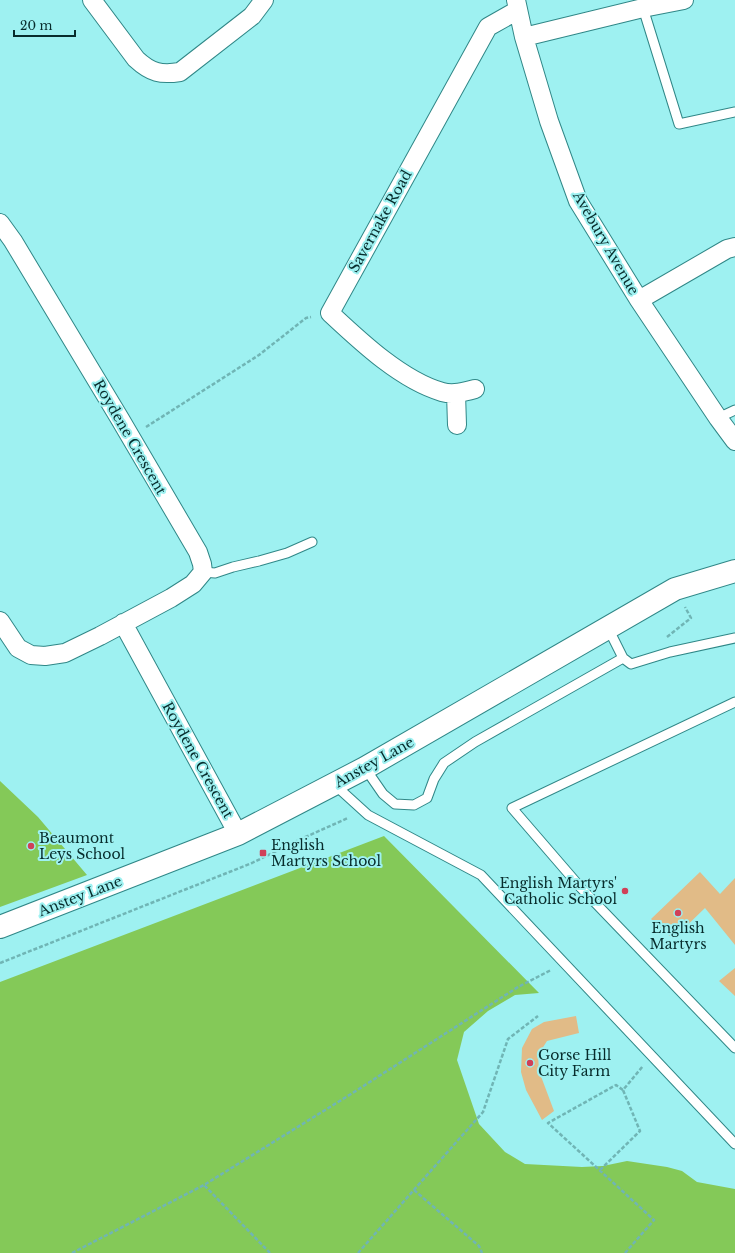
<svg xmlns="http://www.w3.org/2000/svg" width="735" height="1253" font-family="'Libre Baskerville',serif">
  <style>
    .green { fill: #84c958 }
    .building { fill: #e1bb87 }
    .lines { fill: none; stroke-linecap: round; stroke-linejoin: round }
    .service-casing { stroke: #308787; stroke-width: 11 }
    .minor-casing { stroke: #308787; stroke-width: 20 }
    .secondary-casing { stroke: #308787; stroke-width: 24 }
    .path { stroke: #70b5b5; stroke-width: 2.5; stroke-dasharray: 4 2; stroke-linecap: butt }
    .service { stroke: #fff; stroke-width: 9 }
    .minor { stroke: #fff; stroke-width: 18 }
    .secondary { stroke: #fff; stroke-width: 22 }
    .poi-dot { fill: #d04058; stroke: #9ef1f1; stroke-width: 1.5 }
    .labels { text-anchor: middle; stroke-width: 4; stroke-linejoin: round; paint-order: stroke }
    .street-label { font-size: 14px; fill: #072c2c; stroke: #9ef1f1 }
    .poi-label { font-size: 14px; fill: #072c2c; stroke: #9ef1f1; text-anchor: start }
  </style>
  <rect width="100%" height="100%" fill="#9ef1f1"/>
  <path class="green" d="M0,781l38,36 49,58 -87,32z
    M384,836l155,157 -24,2 -27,16 -24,21 -7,28 22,64 26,28 20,12 57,3 21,-1 24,-5 40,6 15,4 15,11 38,7v64h-735v-271z"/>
  <path class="building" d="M700,872l20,22 15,-16v67l-30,-37 -32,31 -22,-20z
    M735,968v28l-16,-15z
    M576,1016l3,17 -32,8 -9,14 1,16 15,40 -12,9 -16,-30 -5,-18 1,-24 10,-19 12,-7z"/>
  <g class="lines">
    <defs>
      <path id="service" d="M643,8l36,116 56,-12
        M718,418l17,-8
        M203,572l12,1 18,-6 26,-6 28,-8 25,-11
        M608,628l15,30 8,6 39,-12 65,-14
        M735,702l-223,106 69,80 154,160
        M365,768l18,26 12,10 19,1 13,-7 7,-19 10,-16 31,-21 148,-84
        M335,785l33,30 113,60 254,269"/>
      <path id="minor" d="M92,0l44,59c15,14 25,16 44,13l72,-56 12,-16
        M516,0l8,37 25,84 29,80 61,99 79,118 17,23
        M524,37l119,-29 41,-8
        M0,223l13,18 107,178 78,133 4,12 1,8 -10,12 -22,14 -71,38 -35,17 -20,3 -14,-1 -13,-7 -18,-27
        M639,300l88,-51 8,-2
        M475,389c-11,3 -22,6 -33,3 -41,-12 -82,-51 -112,-79l158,-286 30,-17
        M456,393l1,32
        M123,623l115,211"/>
      <path id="secondary" d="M0,927l238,-93 127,-66 310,-179 60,-18"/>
    </defs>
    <use href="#service" class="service-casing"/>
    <use href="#minor" class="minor-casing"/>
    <use href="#secondary" class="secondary-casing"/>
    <path class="path" d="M146,427l113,-72 47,-37 5,-1
      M667,637l24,-19 -6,-11
      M0,963l252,-100 49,-24 47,-21
      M600,1170l40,-39 -17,-41
      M414,1190l65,56 3,7
      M72,1253l132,-68
      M270,1253l-66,-68 147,-91 167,-107 33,-17
      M358,1253l125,-141 25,-73 30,-23
      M625,1253l29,-33 -106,-97 68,-38 7,5 20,-24"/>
    <use href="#service" class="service"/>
    <use href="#minor" class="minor"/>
    <use href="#secondary" class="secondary"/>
  </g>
  <g class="poi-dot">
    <circle cx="31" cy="846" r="4"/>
    <rect x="259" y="849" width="8" height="8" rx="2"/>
    <circle cx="625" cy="891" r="4"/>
    <circle cx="678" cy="913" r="4"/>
    <circle cx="530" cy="1063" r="4"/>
  </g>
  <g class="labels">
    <g class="street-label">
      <text transform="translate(380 221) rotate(-61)" y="5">Savernake Road</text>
      <text transform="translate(606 243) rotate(60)" y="5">Avebury Avenue</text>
      <text transform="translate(130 437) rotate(60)" y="5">Roydene Crescent</text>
      <text transform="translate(198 760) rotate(61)" y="5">Roydene Crescent</text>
      <text transform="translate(374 762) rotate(-29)" y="5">Anstey Lane</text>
      <text transform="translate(80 896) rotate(-21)" y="5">Anstey Lane</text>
    </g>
    <g class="poi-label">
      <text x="39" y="843">Beaumont<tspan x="39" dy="16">Leys School</tspan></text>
      <text x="271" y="850">English<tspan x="271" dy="16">Martyrs School</tspan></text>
      <text x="617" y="888" text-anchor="end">English Martyrs'<tspan x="617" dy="16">Catholic School</tspan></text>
      <text x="678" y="933" text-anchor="middle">English<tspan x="678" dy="16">Martyrs</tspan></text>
      <text x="538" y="1060">Gorse Hill<tspan x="538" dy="16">City Farm</tspan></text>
    </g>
  </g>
  <path d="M14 30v6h61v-6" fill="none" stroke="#072c2c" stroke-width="2"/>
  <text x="20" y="30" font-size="12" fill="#072c2c" stroke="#9ef1f1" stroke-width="3" paint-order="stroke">20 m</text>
</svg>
